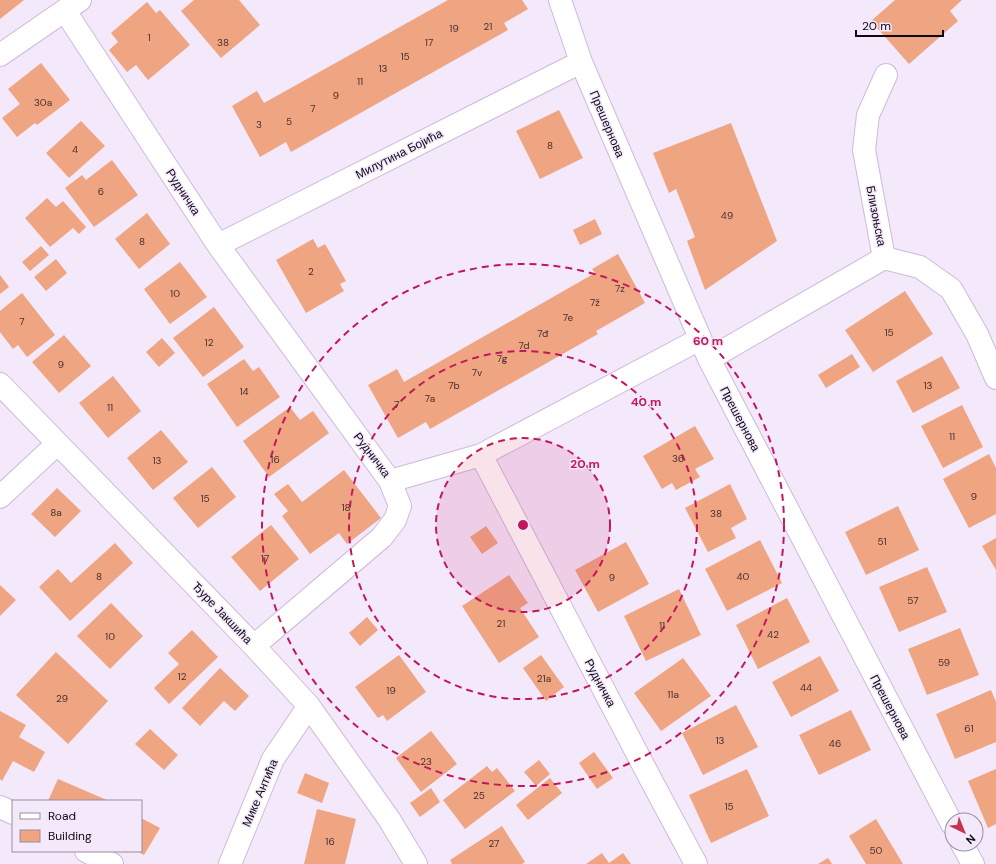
<svg xmlns="http://www.w3.org/2000/svg" width="996" height="864" font-family="'DM Sans',sans-serif">
  <style>
    .building { fill: #efa482 }
    .lines { fill: none; stroke-linecap: round; stroke-linejoin: round }
    .minor-casing { stroke: #cfbad9; stroke-width: 24 }
    .minor { stroke: #fff; stroke-width: 22 }
    .ring { fill: none; stroke: #c2185b; stroke-width: 2; stroke-dasharray: 7 5 }
    .labels { text-anchor: middle; stroke-width: 3; stroke-linejoin: round; paint-order: stroke }
    .number-label { font-size: 10px; fill: #47302f }
    .street-label { font-size: 12px; fill: #0f0913; stroke: #f4e8fb }
    .centre { fill: #c2185b; stroke: #f4e8fb; stroke-width: 2 }
    .ring-label { font-size: 12px; text-anchor: middle; font-weight: bold; fill: #c2185b; stroke: #f4e8fb; stroke-width: 3; stroke-linejoin: round; paint-order: stroke }
  </style>
  <rect width="100%" height="100%" fill="#f4e8fb"/>
  <path class="building" d="M0,0h24l-24,19z
    M194,0h45l21,25 -39,33 -40,-47z
    M448,0h74l6,9 -24,14 4,7 -217,122 -5,-10 -26,15 -28,-51 25,-15 7,12z
    M895,0h67l-12,11 8,10 -49,43 -38,-43z
    M147,2l9,11 4,-3 30,35 -42,35 -12,-15 -9,7 -18,-22 9,-8 -7,-9z
    M41,63l29,37 -33,25 -2,-2 -18,14 -15,-19 18,-14 -12,-15z
    M559,110l24,48 -43,21 -24,-48z
    M81,121l24,25 -36,32 -23,-25z
    M731,123l46,118 -72,49 -18,-49 8,-4 -19,-48 -7,4 -16,-40z
    M112,160l26,35 -44,32 -29,-39 17,-13 4,5z
    M47,198l9,9 7,-6 23,26 -7,7 -6,-6 -23,19 -25,-29z
    M147,213l23,31 -31,25 -24,-30z
    M595,219l7,15 -22,11 -7,-15z
    M313,239l5,9 7,-4 21,37 -6,3 4,7 -38,22 -30,-53z
    M41,246l8,9 -19,16 -8,-9z
    M618,254l27,49 -49,28 2,3 -168,95 -4,-7 -28,16 -30,-53 29,-16 7,13 191,-109 -3,-4z
    M56,259l11,14 -21,18 -12,-14z
    M180,262l27,35 -37,27 -26,-35z
    M0,275l9,12 -9,7z
    M905,291l28,43 -60,38 -28,-42z
    M22,293l33,42 -28,22 -9,-12 -5,4 -13,-17v-21z
    M214,307l30,40 -41,30 -30,-39z
    M64,335l27,31 -32,27 -27,-31z
    M162,338l13,15 -16,14 -13,-15z
    M852,354l8,13 -34,21 -8,-13z
    M942,356l18,32 -47,25 -17,-32z
    M244,359l9,12 6,-4 21,30 -43,30 -30,-43z
    M113,376l28,35 -33,27 -29,-35z
    M962,405l21,42 -40,21 -22,-42z
    M290,407l10,13 13,-9 16,22 -60,44 -26,-36z
    M695,426l19,33 -19,10 5,8 -24,13 -4,-7 -10,6 -19,-33z
    M161,430l27,32 -35,28 -26,-32z
    M989,454l7,14v46l-27,14 -26,-49z
    M212,467l24,30 -38,31 -25,-30z
    M344,470l37,48 -34,26 -8,-11 -29,21 -28,-38 6,-5 -14,-17 14,-10 14,18z
    M730,484l17,35 -16,9 5,10 -28,14 -23,-44z
    M57,488l24,23 -26,26 -24,-23z
    M898,506l21,44 -53,25 -21,-43z
    M271,525l28,34 -39,32 -29,-34z
    M486,526l12,17 -16,11 -12,-17z
    M996,538v32l-14,-24z
    M760,540l22,43 -55,28 -22,-42z
    M626,542l23,42 -51,28 -23,-42z
    M115,543l18,20 -63,58 -31,-34 19,-18 13,14z
    M927,567l20,45 -48,20 -20,-45z
    M509,575l19,28 -8,5 19,29 -40,26 -37,-57z
    M0,585l16,15 -16,16z
    M679,589l22,46 -55,26 -22,-45z
    M787,598l23,44 -52,27 -22,-44z
    M111,603l32,33 -33,33 -33,-33z
    M367,617l11,13 -18,16 -11,-13z
    M960,628l19,47 -52,20 -19,-46z
    M192,630l26,27 -49,47 -15,-16 25,-24 -11,-11z
    M56,652l52,49 -40,43 -52,-49z
    M399,655l27,37 -39,29 -4,-6 -5,3 -23,-31z
    M541,655l23,32 -18,14 -23,-33z
    M820,656l19,35 -48,26 -19,-35z
    M683,658l28,38 -50,35 -27,-38z
    M220,668l29,28 -14,15 -11,-10 -24,25 -18,-18z
    M991,690l5,12v40l-41,17 -19,-45z
    M736,705l22,42 -55,28 -21,-42z
    M851,710l20,40 -52,25 -20,-40z
    M0,711l26,14 -7,12 26,15 -11,20 -21,-11 -11,20 -2,-2z
    M150,729l28,26 -14,15 -29,-26z
    M431,731l26,33 -36,28 -25,-34z
    M594,752l19,26 -16,11 -18,-26z
    M539,760l11,14 -14,12 -12,-14z
    M487,766l5,6 5,-4 18,23 -50,38 -22,-29z
    M747,769l22,47 -58,27 -22,-48z
    M996,769v55l-8,4 -20,-47z
    M305,773l24,10 -7,20 -25,-10z
    M550,778l12,15 -34,27 -12,-15z
    M58,779l51,22h-61z
    M431,788l9,14 -20,15 -10,-14z
    M317,809l39,10 -11,45h-41z
    M141,818l19,10 -16,27 -7,-4h4z
    M876,819l27,45h-37l-17,-28z
    M502,826l23,36 -3,2h-70l-2,-4z
    M602,853l7,10 14,-10 8,11h-45z
    M828,858l4,6h-14z"/>
  <g class="lines">
    <defs>
      <path id="minor" d="M560,0l21,62 128,297 243,465
        M65,11l153,234 172,236 91,-26 219,-116
        M0,55l80,-55
        M886,75l-18,40 -4,35 20,108 36,9 31,22 26,45 19,44
        M218,245l363,-183
        M709,359l175,-101
        M0,384l254,262 55,60 80,113 27,45
        M481,455l169,323 46,86
        M0,497l57,-53
        M254,646l128,-109 13,-17 5,-14 -10,-25
        M0,807l13,6
        M962,844l11,20
        M86,851l26,13
        M230,864l43,-105 36,-53"/>
    </defs>
    <use href="#minor" class="minor-casing"/>
    <use href="#minor" class="minor"/>
  </g>
  <circle cx="523" cy="525" r="87" fill="#c2185b" fill-opacity=".12"/>
  <g class="ring">
    <circle cx="523" cy="525" r="87"/>
    <circle cx="523" cy="525" r="174"/>
    <circle cx="523" cy="525" r="261"/>
  </g>
  <g class="labels">
    <g class="number-label">
      <text x="488" y="30">21</text>
      <text x="454" y="32">19</text>
      <text x="149" y="41">1</text>
      <text x="223" y="46">38</text>
      <text x="429" y="46">17</text>
      <text x="405" y="60">15</text>
      <text x="383" y="72">13</text>
      <text x="360" y="85">11</text>
      <text x="336" y="99">9</text>
      <text x="43" y="106">30a</text>
      <text x="313" y="112">7</text>
      <text x="289" y="125">5</text>
      <text x="259" y="128">3</text>
      <text x="550" y="149">8</text>
      <text x="75" y="153">4</text>
      <text x="101" y="195">6</text>
      <text x="727" y="219">49</text>
      <text x="142" y="245">8</text>
      <text x="311" y="275">2</text>
      <text x="620" y="292">7z</text>
      <text x="175" y="297">10</text>
      <text x="595" y="306">7ž</text>
      <text x="568" y="321">7e</text>
      <text x="22" y="325">7</text>
      <text x="889" y="336">15</text>
      <text x="543" y="337">7đ</text>
      <text x="209" y="346">12</text>
      <text x="524" y="349">7d</text>
      <text x="502" y="362">7g</text>
      <text x="61" y="368">9</text>
      <text x="477" y="376">7v</text>
      <text x="454" y="389">7b</text>
      <text x="928" y="389">13</text>
      <text x="244" y="395">14</text>
      <text x="430" y="402">7a</text>
      <text x="397" y="408">7</text>
      <text x="110" y="411">11</text>
      <text x="952" y="440">11</text>
      <text x="678" y="462">36</text>
      <text x="275" y="463">16</text>
      <text x="157" y="464">13</text>
      <text x="974" y="500">9</text>
      <text x="205" y="502">15</text>
      <text x="346" y="511">18</text>
      <text x="56" y="516">8a</text>
      <text x="716" y="517">38</text>
      <text x="882" y="545">51</text>
      <text x="265" y="562">17</text>
      <text x="99" y="580">8</text>
      <text x="743" y="580">40</text>
      <text x="612" y="581">9</text>
      <text x="913" y="604">57</text>
      <text x="501" y="627">21</text>
      <text x="662" y="629">11</text>
      <text x="773" y="638">42</text>
      <text x="110" y="640">10</text>
      <text x="944" y="666">59</text>
      <text x="182" y="680">12</text>
      <text x="544" y="682">21a</text>
      <text x="806" y="691">44</text>
      <text x="391" y="694">19</text>
      <text x="673" y="698">11a</text>
      <text x="62" y="702">29</text>
      <text x="969" y="732">61</text>
      <text x="720" y="744">13</text>
      <text x="835" y="747">46</text>
      <text x="426" y="765">23</text>
      <text x="479" y="799">25</text>
      <text x="729" y="810">15</text>
      <text x="330" y="845">16</text>
      <text x="494" y="847">27</text>
      <text x="876" y="854">50</text>
    </g>
    <g class="street-label">
      <text transform="translate(607 124) rotate(67)" y="4">Прешернова</text>
      <text transform="translate(399 154) rotate(-27)" y="4">Милутина Бојића</text>
      <text transform="translate(183 192) rotate(57)" y="4">Рудничка</text>
      <text transform="translate(876 216) rotate(79)" y="4">Близоњска</text>
      <text transform="translate(740 419) rotate(62)" y="4">Прешернова</text>
      <text transform="translate(372 455) rotate(53)" y="4">Рудничка</text>
      <text transform="translate(222 613) rotate(46)" y="4">Ђуре Јакшића</text>
      <text transform="translate(600 683) rotate(62)" y="4">Рудничка</text>
      <text transform="translate(890 707) rotate(62)" y="4">Прешернова</text>
      <text transform="translate(260 793) rotate(-67)" y="4">Мике Антића</text>
    </g>
  </g>
  <circle cx="523" cy="525" r="6" class="centre"/>
  <g class="ring-label">
    <text x="708" y="345">60 m</text>
    <text x="646" y="406">40 m</text>
    <text x="585" y="468">20 m</text>
  </g>
  <rect x="12" y="800" width="130" height="52" fill="#f4e8fb" stroke="#988f9e"/>
  <rect x="20" y="813" width="20" height="6" fill="#ffffff" stroke="#988f9e"/>
  <text x="48" y="820" font-size="12" fill="#0f0913">Road</text>
  <rect x="20" y="830" width="20" height="12" fill="#efa482" stroke="#988f9e"/>
  <text x="48" y="840" font-size="12" fill="#0f0913">Building</text>
  <g transform="translate(964 832) rotate(137)"><circle r="19" fill="#f4e8fb" stroke="#988f9e"/>
  <path d="M0-3L7 15L0 10L-7 15Z" fill="#c4344e"/>
  <text y="-6" font-size="11" font-weight="bold" text-anchor="middle" fill="#0f0913">N</text>
  </g>
  <path d="M856 30v6h87v-6" fill="none" stroke="#0f0913" stroke-width="2"/>
  <text x="862" y="30" font-size="12" fill="#0f0913" stroke="#f4e8fb" stroke-width="3" paint-order="stroke">20 m</text>
</svg>
